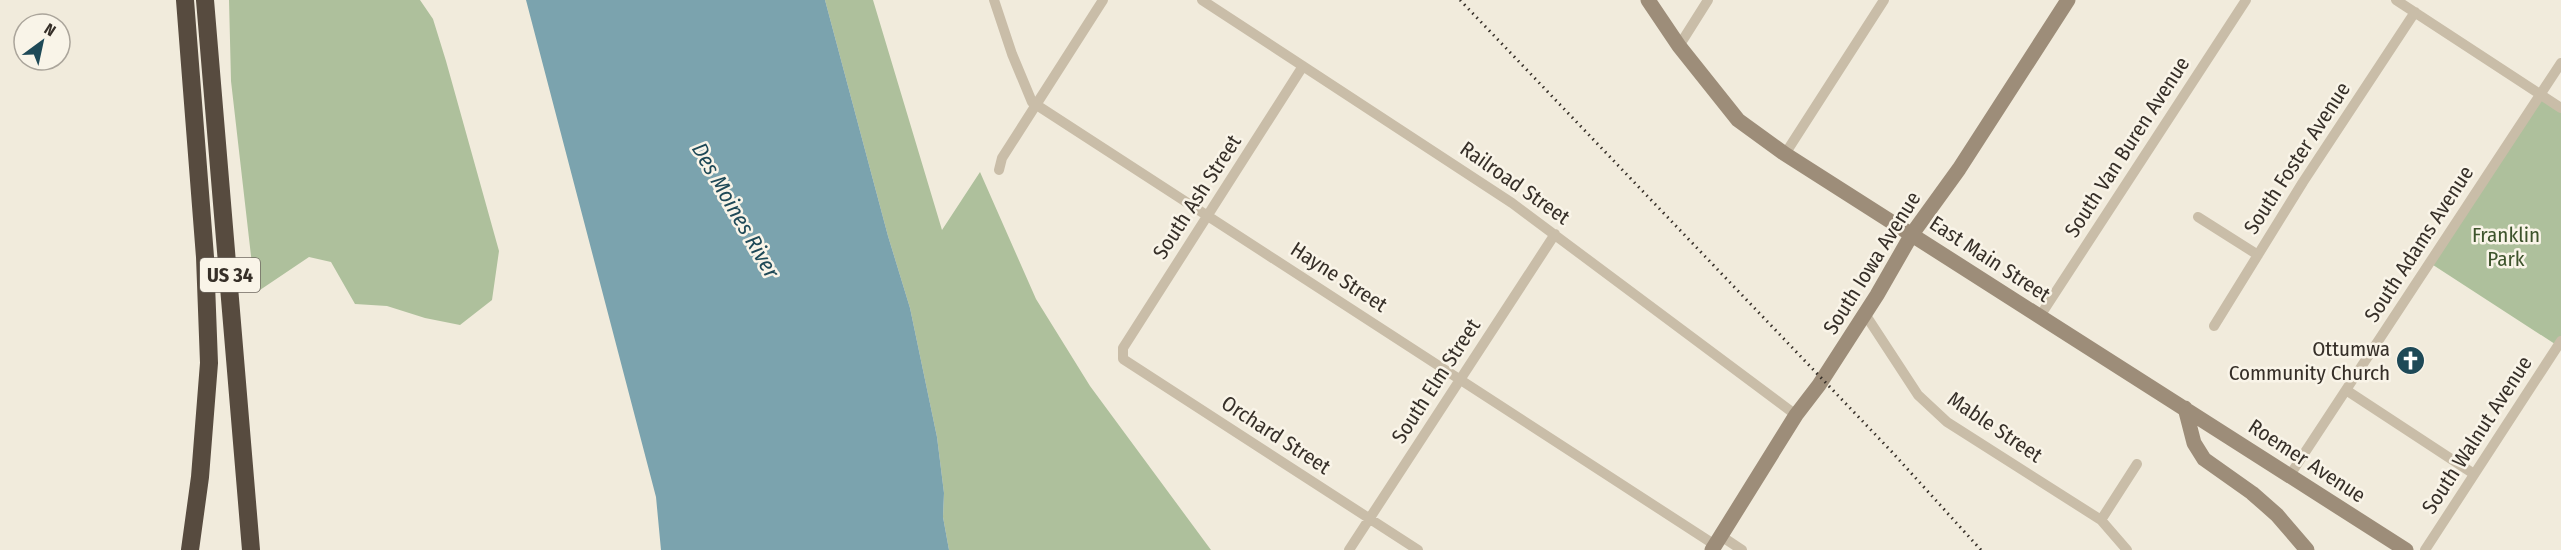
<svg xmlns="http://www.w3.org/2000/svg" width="2561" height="550" font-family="'Fira Sans Condensed',sans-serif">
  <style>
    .green { fill: #aec09c }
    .water { fill: #7ba3ae }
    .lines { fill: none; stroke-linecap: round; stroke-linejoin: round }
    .street { stroke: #c9bda8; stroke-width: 10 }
    .secondary { stroke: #9d8d79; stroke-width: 15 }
    .highway { stroke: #574b3f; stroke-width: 18 }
    .rail { stroke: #362f28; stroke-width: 3; stroke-dasharray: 1.5 4.5; stroke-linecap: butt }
    .labels { text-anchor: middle; stroke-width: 5; stroke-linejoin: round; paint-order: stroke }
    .shield { fill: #f9f4e8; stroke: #706a62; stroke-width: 1.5 }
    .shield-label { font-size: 20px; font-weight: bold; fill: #362f28 }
    .street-label { font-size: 21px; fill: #362f28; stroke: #f9f4e8 }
    .park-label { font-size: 21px; fill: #3e542c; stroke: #f9f4e8 }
    .poi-label { font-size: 21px; fill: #362f28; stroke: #f9f4e8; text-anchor: end }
    .water-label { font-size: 22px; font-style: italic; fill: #1e4957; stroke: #f9f4e8 }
  </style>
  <rect width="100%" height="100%" fill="#f1ebdc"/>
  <path class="green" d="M229,0h191l13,19 13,42 53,190 -7,49 -32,25 -35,-7 -38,-12 -32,-2 -24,-42 -22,-5 -52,35 -3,-10 -23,-201z
    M825,0h48l69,230 38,-58 56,127 54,87 121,164h-262l-6,-33 1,-24 -7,-56 -27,-129 -22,-72z
    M2541,94l20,14v233l-3,5 -128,-83z"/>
  <path class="water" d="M526,0h299l63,236 22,72 27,129 7,56 -1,24 6,33h-288l-5,-53z"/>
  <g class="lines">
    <path class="street" d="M994,0l18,54 20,48 683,443
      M1202,0l310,203 284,212
      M2396,0l165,108
      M1679,46l29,-46
      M1303,66l-180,282v11l295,191
      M1785,154l99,-154
      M999,170l3,-12 101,-158
      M2198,217l60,38
      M1865,314l53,81 29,27 154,98 26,30
      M2040,316l206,-316
      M2214,326l89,-144 112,-170
      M2346,390l128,84
      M2290,475l271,-412
      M2101,520l36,-56
      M1721,536l21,14
      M1349,550l206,-316
      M2425,550l136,-209"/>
    <path class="secondary" d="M1648,0l31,46 59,74 47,34 621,396
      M2185,408l9,35 10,16 48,34 25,22 30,35
      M1712,550l84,-135 23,-30 58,-90 35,-61 47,-65 109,-169"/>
    <path class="highway" d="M185,0l20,257 4,106 -9,114 -10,73
      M205,0l46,550"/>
    <path class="rail" d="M1460,0l432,452 89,98"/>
  </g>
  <defs>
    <symbol id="church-disc" viewBox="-11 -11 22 22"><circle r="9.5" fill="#1e4957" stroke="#f9f4e8"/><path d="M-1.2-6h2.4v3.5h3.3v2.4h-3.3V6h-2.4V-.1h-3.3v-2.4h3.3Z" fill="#fff"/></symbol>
  </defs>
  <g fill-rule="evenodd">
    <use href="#church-disc" x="2394" y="344" width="33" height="33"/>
  </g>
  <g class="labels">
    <rect class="shield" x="200" y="258" width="60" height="34" rx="4.5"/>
    <g class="shield-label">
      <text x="230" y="282">US 34</text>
    </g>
    <g class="street-label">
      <text transform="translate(2127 147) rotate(-57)" y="7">South Van Buren Avenue</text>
      <text transform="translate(2297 158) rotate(-57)" y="7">South Foster Avenue</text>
      <text transform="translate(1515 183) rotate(35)" y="7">Railroad Street</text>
      <text transform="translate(1197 197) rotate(-57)" y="7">South Ash Street</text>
      <text transform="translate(2419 244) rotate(-57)" y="7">South Adams Avenue</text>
      <text transform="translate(1990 259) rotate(33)" y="7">East Main Street</text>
      <text transform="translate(1872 263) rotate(-58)" y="7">South Iowa Avenue</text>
      <text transform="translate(1339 277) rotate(33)" y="7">Hayne Street</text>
      <text transform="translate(1436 381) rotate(-57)" y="7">South Elm Street</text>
      <text transform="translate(1995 427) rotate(34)" y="7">Mable Street</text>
      <text transform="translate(1276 435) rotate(33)" y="7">Orchard Street</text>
      <text transform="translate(2477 435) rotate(-57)" y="7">South Walnut Avenue</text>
      <text transform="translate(2307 461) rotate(33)" y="7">Roemer Avenue</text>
    </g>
    <g class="park-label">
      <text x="2506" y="242">Franklin<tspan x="2506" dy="24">Park</tspan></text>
    </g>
    <g class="poi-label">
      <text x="2390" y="356">Ottumwa<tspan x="2390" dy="24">Community Church</tspan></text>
    </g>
    <g class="water-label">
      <text transform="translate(736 210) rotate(60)" y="8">Des Moines River</text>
    </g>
  </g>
  <g transform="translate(42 42) rotate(33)"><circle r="28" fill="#f9f4e8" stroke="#aba59b" stroke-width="1.5"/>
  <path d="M0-4.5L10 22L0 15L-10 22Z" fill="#1e4957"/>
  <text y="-9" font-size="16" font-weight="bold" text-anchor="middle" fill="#362f28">N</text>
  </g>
</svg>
